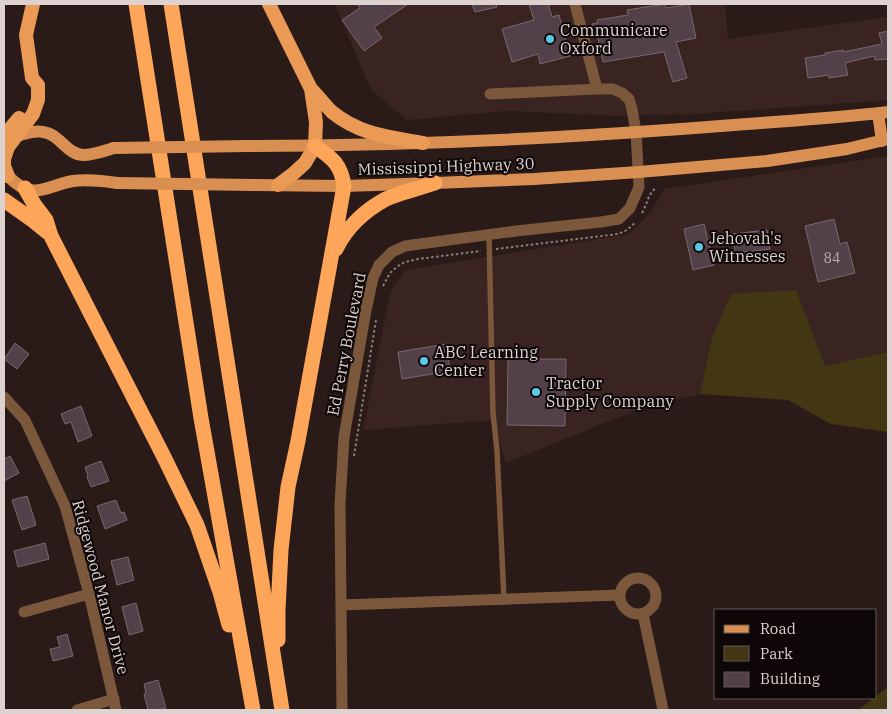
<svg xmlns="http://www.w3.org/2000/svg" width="892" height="714" font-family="'IBM Plex Serif',serif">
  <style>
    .built { fill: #392422 }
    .green { fill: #423712 }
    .building { fill: #524148; stroke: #79676e }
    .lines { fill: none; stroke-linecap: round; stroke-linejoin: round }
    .path { stroke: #8b7e7c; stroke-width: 2; stroke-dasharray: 2.5 2.5; stroke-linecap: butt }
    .service { stroke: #7b583c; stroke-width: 5.5 }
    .minor { stroke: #7b583c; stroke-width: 11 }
    .primary { stroke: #d88f51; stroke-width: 12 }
    .trunk { stroke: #ea9a55; stroke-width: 14 }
    .motorway { stroke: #fda559; stroke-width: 15 }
    .primary-bridge { stroke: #d88f51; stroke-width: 12 }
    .poi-dot { fill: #5bc8e6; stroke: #0e0707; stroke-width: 2 }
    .labels { text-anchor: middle; stroke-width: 4; stroke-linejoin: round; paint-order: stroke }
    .number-label { font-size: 14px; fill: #baaeae }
    .poi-label { font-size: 16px; fill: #ddd2d0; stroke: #0e0707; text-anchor: start }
    .street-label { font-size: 16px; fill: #ddd2d0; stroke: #0e0707 }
  </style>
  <rect width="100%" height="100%" fill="#2a1b19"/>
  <path class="built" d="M335,4h390l3,35 159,-22 1,-13v96l-192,14 -75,2 -115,-5 -99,9 -36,-30z
    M888,156v196l-244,55 -138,56 -13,-43 -130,10 28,-140 15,-20 223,-36 22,-22 13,-23z"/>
  <path class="green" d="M796,290l29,76 63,-14v80l-57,-8 -43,-24 -88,-6 12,-56 19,-44z
    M888,687v23h-30l16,-12h2v-2z"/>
  <path class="building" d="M357,4h51l-34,23 8,11 -18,13 -22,-31 18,-12z
    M472,4h24l1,3 -22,5z
    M529,4h19l4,13 7,-2 11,41 -30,8 -2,-10 -26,8 -10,-33 32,-9z
    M665,4l1,4 23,-4 7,34 -20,4 11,36 -14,4 -9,-30 -61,10 -6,-29 -3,1 -2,-10 6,-1 -1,-3 31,-5 -1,-5z
    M888,31v28l-13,1 -1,-4 -29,7 3,12 -19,3v-3l-21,3 -3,-20 20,-3v-2l18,-3v2l39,-8 -3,-11z
    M834,219l6,25 7,-2 8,31 -37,9 -13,-56z
    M704,224l10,41 -21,5 -9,-41z
    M767,230l3,19 -35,4 -2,-19z
    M15,343l14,11 -12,15 -13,-10z
    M446,344l4,27 -48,8 -4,-27z
    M508,359h58l-1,67 -58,-1z
    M81,406l11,30 -14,6 -7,-20 -6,2 -4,-10z
    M10,456l9,17 -15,8v-22z
    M101,461l8,20 -18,6 -4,-10 1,-1 -3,-9z
    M27,496l9,29 -14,5 -10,-30z
    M116,500l5,13 3,-1 3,8 -22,9 -8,-23z
    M45,543l4,16 -31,8 -4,-16z
    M128,557l6,23 -17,5 -6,-24z
    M136,603l7,28 -14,4 -7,-28z
    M67,634l6,22 -20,5 -3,-12 10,-2 -3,-10z
    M158,680l8,28 -8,2h-10l-4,-16 2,-1 -2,-9z"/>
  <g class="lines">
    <path class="path" d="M642,213c6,-10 5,-18 14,-25
      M496,249l122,-15 9,-4 8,-7
      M383,286l7,-13 8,-7 7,-4 13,-3 63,-8
      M354,456l22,-136"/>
    <path class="service" d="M489,235l4,178 4,38 7,148"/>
    <path class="minor" d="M490,94l107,-5
      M4,397l21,23 40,86 24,88 27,116
      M620 596a18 18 0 1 1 36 0a18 18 0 1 1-36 0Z
      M341,605l279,-10
      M24,612l65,-18
      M643,614l11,52 9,44
      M77,710l37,-11
      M342,710l-2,-206 4,-67 22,-127 7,-32 6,-13 13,-13 13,-6 111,-15 85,-9 18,-3 11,-11 9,-21 -3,-55 -4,-23 -3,-10 -7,-6 -9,-4h-16l-22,-85"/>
    <path class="primary" d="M878,113l4,28
      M16,136c9,-2 18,-6 27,-4 17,2 23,22 40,23 10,0 21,-4 31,-7
      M247,146c163,0 324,-8 487,-21 51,-4 103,-7 154,-13
      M8,176c25,26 37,10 65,5 15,-2 29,0 44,2
      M253,185l91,1 91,-3 99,-4 105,-7 128,-11 80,-12 41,-10"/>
    <path class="trunk" d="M269,4l42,85 5,33 -1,24 -10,17 -11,10 -16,12
      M311,89c7,7 14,16 21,23 28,23 58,25 91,31
      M4,136l15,-18
      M8,176l-4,-10v-7l4,-12 25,-33 5,-14v-15l-6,-7 -6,-43 7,-31"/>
    <path class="motorway" d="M136,4l65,414 52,292
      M171,4l111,706
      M25,188l9,16 12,16 5,16 113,221 33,68 23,67 9,33
      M4,200l27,19 16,13
      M336,249c10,-21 29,-39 50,-50 13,-6 34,-11 49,-16
      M278,640v-30l3,-60 7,-63 10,-46 46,-255c-3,-22 -12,-28 -29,-40"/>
    <path class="primary-bridge" d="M114,148l133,-2
      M117,183l136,2"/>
  </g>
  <g class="poi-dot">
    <circle cx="550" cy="39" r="5"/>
    <circle cx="699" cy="247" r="5"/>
    <circle cx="424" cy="361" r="5"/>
    <circle cx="536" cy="392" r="5"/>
  </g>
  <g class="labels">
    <g class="number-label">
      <text x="832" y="263">84</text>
    </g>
    <g class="poi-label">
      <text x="560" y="36">Communicare<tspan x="560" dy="18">Oxford</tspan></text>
      <text x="709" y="244">Jehovah's<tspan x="709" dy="18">Witnesses</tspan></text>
      <text x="434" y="358">ABC Learning<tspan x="434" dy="18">Center</tspan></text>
      <text x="546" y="389">Tractor<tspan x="546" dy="18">Supply Company</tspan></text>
    </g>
    <g class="street-label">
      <text transform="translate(446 166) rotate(-2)" y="6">Mississippi Highway 30</text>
      <text transform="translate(346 344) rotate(-79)" y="6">Ed Perry Boulevard</text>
      <text transform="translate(101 587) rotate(75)" y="6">Ridgewood Manor Drive</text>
    </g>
  </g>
  <rect width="892" height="714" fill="none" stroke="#ddd2d0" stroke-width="10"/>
  <rect x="714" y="609" width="162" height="90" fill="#0e0707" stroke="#615857"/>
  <rect x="724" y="625" width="25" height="8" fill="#d88f51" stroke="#615857"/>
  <text x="760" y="634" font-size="15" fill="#ddd2d0">Road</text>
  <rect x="724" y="646" width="25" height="15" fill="#423712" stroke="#615857"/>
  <text x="760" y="659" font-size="15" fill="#ddd2d0">Park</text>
  <rect x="724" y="672" width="25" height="15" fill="#524148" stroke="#615857"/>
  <text x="760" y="684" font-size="15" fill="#ddd2d0">Building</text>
</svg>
